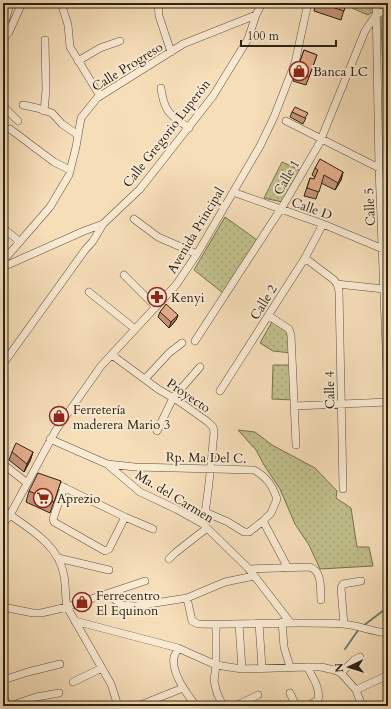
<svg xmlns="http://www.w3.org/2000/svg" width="391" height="709" font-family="Cardo,serif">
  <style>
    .green { fill: url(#green-dots); stroke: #767152 }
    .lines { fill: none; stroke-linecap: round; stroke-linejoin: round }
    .stream { stroke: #6f7e70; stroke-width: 2 }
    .minor-casing { stroke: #5d5140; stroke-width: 8 }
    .minor { stroke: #f9ead2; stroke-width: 7 }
    .wall { fill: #c59478; stroke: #2a2217 }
    .shaded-wall { fill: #a07861; stroke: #2a2217 }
    .building { fill: #e5ac8b; stroke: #2a2217 }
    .labels { text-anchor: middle; stroke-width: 4; stroke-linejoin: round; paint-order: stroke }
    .street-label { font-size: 13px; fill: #2a2217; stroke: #f9ead2 }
    .poi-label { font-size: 13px; fill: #2a2217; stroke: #f9ead2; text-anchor: start }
  </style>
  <defs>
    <pattern id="green-dots" width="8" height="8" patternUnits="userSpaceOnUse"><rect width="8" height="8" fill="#c1c08c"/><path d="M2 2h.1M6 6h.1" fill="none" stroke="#a6a578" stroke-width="1.8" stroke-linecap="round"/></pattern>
  </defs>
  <rect width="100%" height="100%" fill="#f6deb9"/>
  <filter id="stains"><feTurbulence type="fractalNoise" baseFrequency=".005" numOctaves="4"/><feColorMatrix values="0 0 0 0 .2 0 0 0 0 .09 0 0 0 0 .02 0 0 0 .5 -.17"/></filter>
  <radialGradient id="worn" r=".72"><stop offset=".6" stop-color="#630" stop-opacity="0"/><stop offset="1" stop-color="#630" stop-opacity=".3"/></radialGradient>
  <path class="green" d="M353,3h32l-17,12 -16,-7z
    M384,16h4v225l-7,-223z
    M282,162l18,8 -18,32 -18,-4z
    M225,217l32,23 -34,53 -29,-23z
    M273,320l16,10 2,23 -18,-2 -13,-8z
    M273,365h19l1,35 -21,-1z
    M238,430l17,2 17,13 43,23 22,23 -1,7 15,10 6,39h12l4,19 -53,3 -11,-24 -14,-21 -15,-35 -16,-24 -8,-15z"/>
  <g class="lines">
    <path class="stream" d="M363,626l25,-19
      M345,649l14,-20"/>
    <defs>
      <path id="minor" d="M61,3l7,22 2,22 30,49
        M158,3l1,13 12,36
        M376,3l3,165 9,230
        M376,14l6,-2h6
        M4,38v-11l6,-24
        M3,39l6,-7 13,-29
        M78,61l22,-13 20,-7
        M161,88c3,24 9,27 28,40
        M23,105l14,3 15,5 10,11 16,11
        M3,106l15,15
        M44,111l2,-21 -1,-50
        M286,121l93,47
        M10,129l44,33 16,8
        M233,192l90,32 60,25
        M134,219l24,18 39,17
        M3,228l16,13
        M305,258l29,22 3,4 2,7 4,198
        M3,261l47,-54 19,-32 7,-28 5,-29 16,-20 86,-54 73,-29
        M3,267l81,-36 19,-7
        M124,275l32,32
        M337,284l47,5
        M89,292l46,37
        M269,316l20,13 2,6 5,110
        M195,341l89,-137 35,-60 46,-113 11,-16
        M112,355l46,34 22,13 28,20 5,5 1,5c-3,31 -5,62 -11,92
        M3,364l82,-114 8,-9 10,-17 37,-35 73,-93 35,-57 8,-24 6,-12
        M145,379l24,-26 13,-10
        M220,391l85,-133 18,-34
        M295,406l93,-4
        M157,431l16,-33 27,-31
        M50,439l57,25 28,3 119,3c13,7 18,15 23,29l-6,14 -8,8 -14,11h-5l-16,-10 -23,-10
        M3,464l24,19
        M107,464l33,28 36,17 27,15 46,45 41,53
        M61,486l64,31 28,12
        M64,487l-11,32 1,3 51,29 4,-2 16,-32
        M10,515c22,15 50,32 54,61 2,10 1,21 3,31l44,77 7,22
        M263,521l25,47
        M3,524l7,-9 46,-85 45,-64 75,-81 21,-31 63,-108 14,-29 21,-54 13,-60
        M58,558l51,12
        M169,559l6,-6 32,-25
        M249,569l61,-2c13,5 10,22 11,33
        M107,594l15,11 14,1 51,-8 38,-16 29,-6
        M187,598l5,23 6,3c48,1 96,-3 145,0 15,1 29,8 45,9
        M3,607l30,6h8l26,-6 78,-26
        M75,621l103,27 38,17 26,4 65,-2h14l13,3 7,3 15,17 6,16
        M282,622l2,25 6,20
        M259,623l3,45
        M239,624l3,45
        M344,624l-3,-36 2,-4 18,-3
        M216,625v40l-2,16 3,12 6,13
        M178,648c-1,3 -3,6 -4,9 -3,16 13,37 22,49
        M307,667c5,9 14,22 11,33l-10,6
        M341,673l13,-13 6,-3
        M3,680l25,-8 32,-8
        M73,682l29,-14
        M356,690l32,-15
        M290,693l6,13
        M3,697l6,9
        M10,706l26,-9 23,-4
        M138,706l45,-18
        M235,706l23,-11"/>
    </defs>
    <use href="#minor" class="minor-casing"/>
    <use href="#minor" class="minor"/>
  </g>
  <path class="wall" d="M316,3h30l-5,17 -27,-9z
    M304,50l13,5 -11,30 -13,-4z
    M292,112l14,6 -3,6 -13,-7z
    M315,168l28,4 -2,8 -6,10 -14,-7 -5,16 -12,-3 6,-18 4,1 1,-2 -3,-2z
    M160,312l18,3 -2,5 -7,8 -11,-11z
    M12,452h21l-3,9 -6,11 -15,-12z
    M61,481l-11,32 -24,-11 3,-11z"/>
  <path class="shaded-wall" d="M343,172l-2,8 -6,10 3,-7z
    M178,315l-2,5 -7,8 2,-6z
    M33,452l-3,9 -6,11 3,-8z"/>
  <path class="building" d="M320,3h26l-2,8z
    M304,50l13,5 -8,22 -13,-4z
    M295,107l13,6 -3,5 -13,-6z
    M320,159l23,13 -5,11 -14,-8 -5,17 -12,-4 3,-10 4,1 4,-9 -3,-2z
    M166,304l12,11 -7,7 -11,-10z
    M16,443l17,9 -6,12 -15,-12z
    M38,473l23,8 -7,21 -25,-11z"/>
  <defs>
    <symbol id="shop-ring" viewBox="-11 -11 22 22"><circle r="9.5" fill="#f9ead2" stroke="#8f2418" stroke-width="1.5"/><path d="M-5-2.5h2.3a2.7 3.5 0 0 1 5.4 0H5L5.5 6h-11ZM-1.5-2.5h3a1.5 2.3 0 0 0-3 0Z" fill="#8f2418"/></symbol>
    <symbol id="pharmacy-ring" viewBox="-11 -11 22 22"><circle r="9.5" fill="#f9ead2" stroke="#8f2418" stroke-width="1.5"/><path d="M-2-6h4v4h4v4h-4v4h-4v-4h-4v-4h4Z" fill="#8f2418"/></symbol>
    <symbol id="supermarket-ring" viewBox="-11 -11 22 22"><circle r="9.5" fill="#f9ead2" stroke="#8f2418" stroke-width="1.5"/><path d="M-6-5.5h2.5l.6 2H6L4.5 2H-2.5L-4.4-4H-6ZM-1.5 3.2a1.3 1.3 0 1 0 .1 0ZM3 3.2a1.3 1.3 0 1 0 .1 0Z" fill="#8f2418"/></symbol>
  </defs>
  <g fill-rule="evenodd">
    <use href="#shop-ring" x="288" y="60" width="22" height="22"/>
    <use href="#pharmacy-ring" x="146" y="286" width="22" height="22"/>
    <use href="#shop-ring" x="48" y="405" width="22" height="22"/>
    <use href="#supermarket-ring" x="32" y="487" width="22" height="22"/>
    <use href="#shop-ring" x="71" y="591" width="22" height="22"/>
  </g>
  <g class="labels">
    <g class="street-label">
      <text transform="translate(127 66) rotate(-32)" y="5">Calle Progreso</text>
      <text transform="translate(166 133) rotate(-52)" y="5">Calle Gregorio Luperón</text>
      <text transform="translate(286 177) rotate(-60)" y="5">Calle 1</text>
      <text transform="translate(369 207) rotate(-93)" y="5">Calle 5</text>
      <text transform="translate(312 208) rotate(20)" y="5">Calle D</text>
      <text transform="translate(195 230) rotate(-59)" y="5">Avenida Principal</text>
      <text transform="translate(263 302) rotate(-58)" y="5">Calle 2</text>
      <text transform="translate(329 390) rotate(-91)" y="5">Calle 4</text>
      <text transform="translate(189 395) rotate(34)" y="5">Proyecto</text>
      <text transform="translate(206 457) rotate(1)" y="5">Rp. Ma Del C.</text>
      <text transform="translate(175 496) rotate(31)" y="5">Ma. del Carmen</text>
    </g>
    <g class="poi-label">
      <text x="313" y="76">Banca LC</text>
      <text x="171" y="302">Kenyi</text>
      <text x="73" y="414">Ferretería<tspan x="73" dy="15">maderera Mario 3</tspan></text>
      <text x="57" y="503">Aprezio</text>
      <text x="96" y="600">Ferrecentro<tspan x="96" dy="15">El Equinon</tspan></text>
    </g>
  </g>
  <rect width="391" height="709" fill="none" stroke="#f6deb9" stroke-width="16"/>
  <rect x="4" y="4" width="383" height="701" fill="none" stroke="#2a2217" stroke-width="2"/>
  <rect x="8" y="8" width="375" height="693" fill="none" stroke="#2a2217"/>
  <g transform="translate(349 667) rotate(266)" stroke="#f9ead2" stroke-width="3" paint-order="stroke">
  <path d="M0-3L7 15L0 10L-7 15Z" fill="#2a2217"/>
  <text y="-6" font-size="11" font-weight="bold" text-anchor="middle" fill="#2a2217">N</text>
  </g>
  <path d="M241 40v6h95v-6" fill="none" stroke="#2a2217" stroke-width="2"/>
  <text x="247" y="40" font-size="12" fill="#2a2217" stroke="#f9ead2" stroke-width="3" paint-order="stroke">100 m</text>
  <rect width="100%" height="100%" filter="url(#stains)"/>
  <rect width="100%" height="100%" fill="url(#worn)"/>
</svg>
